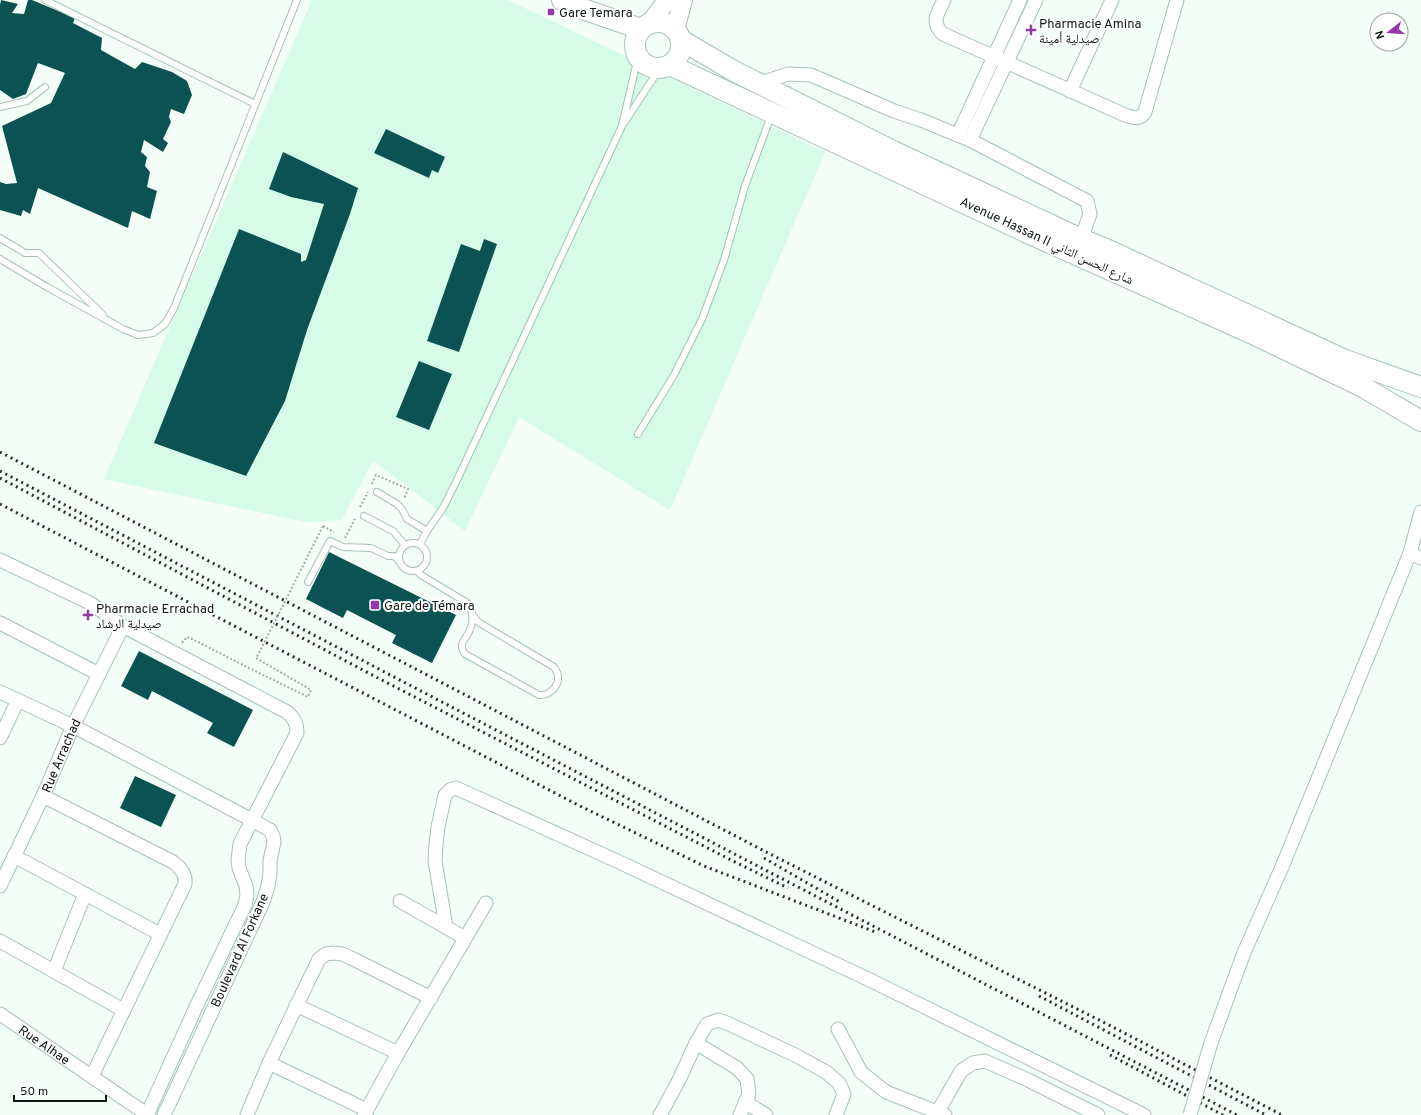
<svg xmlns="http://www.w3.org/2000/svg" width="1421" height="1115" font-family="Overpass,'Noto Naskh Arabic',sans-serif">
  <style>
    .built { fill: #d6fbe8 }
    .building { fill: #0b5252 }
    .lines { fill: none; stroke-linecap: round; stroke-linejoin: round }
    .lane-casing { stroke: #a6c2b4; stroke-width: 8 }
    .street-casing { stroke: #a6c2b4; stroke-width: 15 }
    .secondary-casing { stroke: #a6c2b4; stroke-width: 20 }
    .primary-casing { stroke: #a6c2b4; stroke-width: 22 }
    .path { stroke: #a2ada7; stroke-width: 2; stroke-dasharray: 2 2; stroke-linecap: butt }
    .lane { stroke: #fff; stroke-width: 6 }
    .street { stroke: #fff; stroke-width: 13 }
    .secondary { stroke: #fff; stroke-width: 18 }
    .primary { stroke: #fff; stroke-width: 20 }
    .rail { stroke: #28322d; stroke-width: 3; stroke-dasharray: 2 4; stroke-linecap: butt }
    .street-bridge-casing { stroke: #a6c2b4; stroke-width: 15; stroke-linecap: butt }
    .path-bridge { stroke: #a2ada7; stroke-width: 2; stroke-dasharray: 2 2; stroke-linecap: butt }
    .street-bridge { stroke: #fff; stroke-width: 13 }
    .poi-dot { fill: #933aa5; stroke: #fff; stroke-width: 1.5 }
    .labels { text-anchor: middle; stroke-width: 4; stroke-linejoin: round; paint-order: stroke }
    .poi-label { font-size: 13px; fill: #0e1813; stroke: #fff; text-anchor: start }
    .street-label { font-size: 13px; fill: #0e1813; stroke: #fff }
  </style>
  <rect width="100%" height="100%" fill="#f3fef8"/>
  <path class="built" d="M312,0h196l317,152 -155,358 -151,-93 -54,114 -92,-71 -31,60 -37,2 -201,-43z"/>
  <path class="building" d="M1,0l17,4 -6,9 12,1 4,-14h4l43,18 -2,5 29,15 -1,12 34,19 7,-7 30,10 15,9 5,14 -8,19 -13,-5 -2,8 2,5 -8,17 5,4 -5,9 -19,-12 -3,12 6,5 -2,9 5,6 -3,15 10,4 -7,28 -18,-8 -4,17 -90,-40 -8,26 -7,-4 -2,6 -21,-6v-28l6,2 11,-1 -15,-57 49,-23 14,-30 -27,-10 -12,31 -13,5 -13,-9v-85z
    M386,129l59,28 -7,16 -6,-3 -3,8 -55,-25z
    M283,152l75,36 -8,26 -43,116 -22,71 -39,75 -92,-33 85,-214 62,25v8l5,-2 18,-56 -33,-7 -22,-8z
    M484,239l13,5 -38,108 -32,-11 34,-97 19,7z
    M419,361l33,13 -23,56 -33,-13z
    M329,552l127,63 -24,48 -40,-20 4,-8 -49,-25 -4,8 -37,-19z
    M139,651l114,59 -19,37 -27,-14 6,-10 -61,-32 -4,9 -27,-14z
    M135,776l41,19 -15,32 -41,-19z"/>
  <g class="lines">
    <defs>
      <path id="lane" d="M45,0l210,104
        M638,57l-16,69 38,-58
        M0,107l27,-6 18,-14
        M0,238l25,15h14l64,62
        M0,259l47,28 76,42 15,6 15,-2 12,-9 9,-16 123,-308
        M638,434l36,-59 28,-56 22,-59 21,-74 26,-70
        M377,492l20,12 5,5 5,10 20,12
        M364,516l29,15 12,14
        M399 557a14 14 0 1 1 28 0a14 14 0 1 1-28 0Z
        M420,544l7,-13 16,-23 14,-28 165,-354
        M417,571l4,4 48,29c6,12 4,22 -3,33 -1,2 -4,5 -4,8 -1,4 1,6 3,9l74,41c9,1 20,-8 19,-18 0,-4 -2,-7 -4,-10l-76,-45 -5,-7
        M308,582l22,-41 13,6 28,1 17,8h6l6,6"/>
      <g id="street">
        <path d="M944,0c-6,13 -14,22 -1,34l182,81c8,3 15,5 20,-3l32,-112"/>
        <path d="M758,84l30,-10 23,1 83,36 27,9 49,20 117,61 3,13 -9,25"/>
        <path d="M1070,91l42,-91"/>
        <path d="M958,135l62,-135"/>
        <path d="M970,140l66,-140"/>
        <path d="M1410,553l11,5"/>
        <path d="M0,560l90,43 33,23 164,86c7,6 10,11 10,21l-57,111 -2,15 1,9 7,18 1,9 -2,10 -49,102 -49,108"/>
        <path d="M0,623l99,51"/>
        <path d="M0,692l73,34 179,94 18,10 3,6 1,6 -4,19v12l-2,13 -5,16 -99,213"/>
        <path d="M0,738l18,-38"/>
        <path d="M43,796l130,66c8,6 13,12 12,22l-93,192"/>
        <path d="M14,856l146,78"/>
        <path d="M1282,867l128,-314 11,-41"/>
        <path id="s1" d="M0,886l43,-90 30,-70 50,-100"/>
        <path d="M400,901l65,37"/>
        <path d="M446,927l-11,-66 1,-17 2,-17 7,-32 5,-5 6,-2 161,73 253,119 274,135"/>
        <path d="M0,941l123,69"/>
        <path d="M54,971l31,-77"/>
        <path d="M296,1005l102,48"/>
        <path id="s2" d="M0,1014l148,101"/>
        <path d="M838,1029l23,43 25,20 59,23"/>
        <path d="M696,1043l41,25 10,11 2,15 -9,21"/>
        <path d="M269,1063l98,47"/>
        <path d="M745,1102l21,13"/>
        <path d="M247,1115l22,-52 50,-104 7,-5 7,-1 9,1 9,4 80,40"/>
        <path d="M364,1115l34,-62 88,-150"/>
        <path d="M660,1115l19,-35 17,-37 11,-19 11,-4 9,3 70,33 29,16 13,11 5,11 -8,21"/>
        <path d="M936,1115l25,-44 12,-8 12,-2 43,19 70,35"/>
      </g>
      <path id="secondary" d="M651,22l16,-22
        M675,30l8,-30"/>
      <path id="primary" d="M562,0l15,7 64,22
        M635 45a23 23 0 1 1 46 0a23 23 0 1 1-46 0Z
        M681,40l51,30 161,81 188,88 25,10 239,111 76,27
        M670,65l360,169 225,101 108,52 58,34"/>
    </defs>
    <use href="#lane" class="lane-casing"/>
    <use href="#street" class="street-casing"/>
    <use href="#secondary" class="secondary-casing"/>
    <use href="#primary" class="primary-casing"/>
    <path class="path" d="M372,484l4,-9 32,14 -4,10
      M360,507l8,-15
      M323,526l11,6
      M345,538l10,-19
      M182,643l5,-6 5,2 59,30 57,28 3,-7 -55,-32 3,-5"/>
    <use href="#lane" class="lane"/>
    <use href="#street" class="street"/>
    <use href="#secondary" class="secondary"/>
    <use href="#primary" class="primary"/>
    <path class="rail" d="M0,452l770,402 337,170 175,91
      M0,471l442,231 795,413
      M0,478l378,200 353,182 57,28
      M0,504l580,302 124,60 174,67
      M764,858l76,44
      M1039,996l227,119
      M1110,1055l113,60"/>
    <defs>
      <path id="street-bridge" d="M1190,1115l21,-72 32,-88 39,-88"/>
    </defs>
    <use href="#street-bridge" class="street-bridge-casing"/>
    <path class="path-bridge" d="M259,653l64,-127"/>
    <use href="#street-bridge" class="street-bridge"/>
  </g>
  <g class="poi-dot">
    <rect x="547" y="8" width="8" height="8" rx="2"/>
    <path d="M1029 24h4v4h4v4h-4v4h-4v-4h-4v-4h4z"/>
    <rect x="370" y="600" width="10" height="10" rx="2"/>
    <path d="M86 609h4v4h4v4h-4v4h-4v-4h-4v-4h4z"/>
  </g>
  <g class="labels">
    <g class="poi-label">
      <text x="559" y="17">Gare Temara</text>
      <text x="1039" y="28">Pharmacie Amina<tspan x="1039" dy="15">صيدلية أمينة</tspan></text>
      <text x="384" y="610">Gare de Témara</text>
      <text x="96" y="613">Pharmacie Errachad<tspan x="96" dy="15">صيدلية الرشاد</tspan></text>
    </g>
    <g class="street-label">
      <text transform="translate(1047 240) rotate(25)" y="5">Avenue Hassan II شارع الحسن الثاني</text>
      <text dy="5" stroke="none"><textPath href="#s1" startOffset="144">Rue Arrachad</textPath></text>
      <text transform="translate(239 950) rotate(-66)" y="5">Boulevard Al Forkane</text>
      <text dy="5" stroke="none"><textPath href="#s2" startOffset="54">Rue Alhae</textPath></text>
    </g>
  </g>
  <g transform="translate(1389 32) rotate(253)"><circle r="19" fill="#ffffff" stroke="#9fa3a1"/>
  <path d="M0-3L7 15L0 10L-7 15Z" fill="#933aa5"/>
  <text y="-6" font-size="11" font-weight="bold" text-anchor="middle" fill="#0e1813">N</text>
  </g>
  <path d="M14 1095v6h92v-6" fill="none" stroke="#0e1813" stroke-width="2"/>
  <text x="20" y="1095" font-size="12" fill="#0e1813" stroke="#ffffff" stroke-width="3" paint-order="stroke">50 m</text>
</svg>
